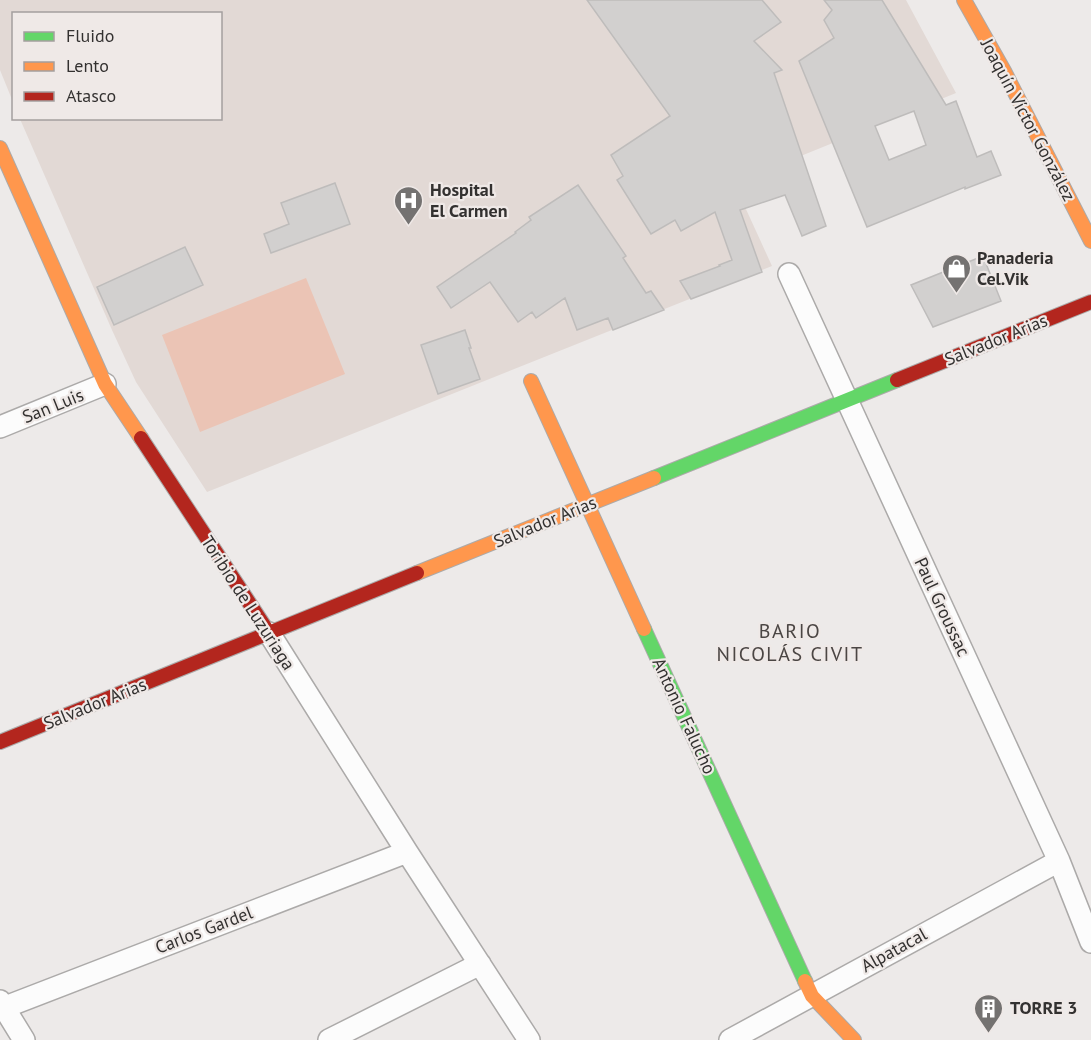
<svg xmlns="http://www.w3.org/2000/svg" width="1091" height="1040" font-family="'PT Sans',sans-serif">
  <style>
    .built { fill: #e2d9d5 }
    .green { fill: #ebc4b5 }
    .building { fill: #d2d0cf; stroke: #bebcbb; stroke-width: 1.5; fill-rule: evenodd }
    .lines { fill: none; stroke-linecap: round; stroke-linejoin: round }
    .street-casing { stroke: #acaaa9; stroke-width: 24 }
    .fast-casing { stroke: #acaaa9; stroke-width: 16 }
    .slow-casing { stroke: #acaaa9; stroke-width: 16 }
    .jam-casing { stroke: #acaaa9; stroke-width: 16 }
    .street { stroke: #fcfcfc; stroke-width: 21 }
    .fast { stroke: #63d668; stroke-width: 14 }
    .slow { stroke: #ff974d; stroke-width: 14 }
    .jam { stroke: #b3261e; stroke-width: 14 }
    .labels { text-anchor: middle; stroke-width: 4.5; stroke-linejoin: round; paint-order: stroke }
    .street-label { font-size: 18px; fill: #333130; stroke: #efe9e7 }
    .poi-label { font-size: 18px; font-weight: bold; fill: #333130; stroke: #efe9e7; text-anchor: start }
    .neighbourhood-label { font-size: 20px; letter-spacing: 1.5px; fill: #4b4644; stroke: #efe9e7 }
  </style>
  <rect width="100%" height="100%" fill="#edeae9"/>
  <path class="built" d="M0,0h906l50,93 -222,90 38,83 -565,226 -71,-110 -24,-52 -92,-211 200,-1v-104h-206l-1,88 -13,-32z"/>
  <path class="green" d="M306,278l39,96 -145,58 -38,-97z"/>
  <path class="building" d="M587,0h175l19,22 -27,19 28,29 -8,3 52,153 -24,10 -17,-41 -45,15 22,62 -71,27 -11,-18 40,-15 -1,-1 13,-5 -17,-48 -34,19 -6,-11 -24,14 -34,-54 6,-4 -12,-21 59,-39z
    M824,0h58l64,105 10,-4 21,56 14,-6 10,24 -36,14v-2l-98,40 -68,-166 35,-23 -10,-18 8,-10zM914,111l12,34 -37,15 -14,-34z
    M335,183l15,41 -79,29 -7,-19 25,-10 -8,-21z
    M578,185l48,71 -3,2 23,35 5,-2 13,19 -51,20 -5,-12 -31,12 -12,-32 -29,20 -4,-6 -14,10 -28,-40 -39,26 -14,-21 79,-54 -1,-1 16,-12 -2,-3z
    M185,247l18,38 -89,40 -17,-38z
    M983,256l18,45 -68,26 -22,-42z
    M465,330l6,18h-2l11,31 -42,15 -17,-49z"/>
  <g class="lines">
    <defs>
      <path id="street" d="M789,274l270,587 32,81
        M0,427l105,-43
        M269,633l138,219 122,188
        M0,1001l24,39
        M0,1009l407,-157
        M329,1040l151,-76
        M730,1040l329,-179"/>
      <path id="fast" d="M654,478l243,-98
        M644,629l161,352"/>
      <path id="slow" d="M964,0l40,71 87,170
        M0,148l105,236 36,54
        M531,381l113,248
        M417,573l237,-95
        M805,981l7,15 42,44"/>
      <path id="jam" d="M897,380l194,-78
        M141,438l128,195
        M0,742l417,-169"/>
    </defs>
    <use href="#street" class="street-casing"/>
    <use href="#fast" class="fast-casing"/>
    <use href="#slow" class="slow-casing"/>
    <use href="#jam" class="jam-casing"/>
    <use href="#street" class="street"/>
    <use href="#fast" class="fast"/>
    <use href="#slow" class="slow"/>
    <use href="#jam" class="jam"/>
  </g>
  <defs>
    <symbol id="hospital-pin" viewBox="-11 -11 22 30"><path d="M0 17L-7.5 6A9.5 9.5 0 1 1 7.5 6Z" fill="#747271" stroke="#efe9e7"/><path d="M-5-5h3v3.5h4V-5h3V5h-3V1.5h-4V5h-3Z" fill="#fff"/></symbol>
    <symbol id="shop-pin" viewBox="-11 -11 22 30"><path d="M0 17L-7.5 6A9.5 9.5 0 1 1 7.5 6Z" fill="#747271" stroke="#efe9e7"/><path d="M-5-2.5h2.3a2.7 3.5 0 0 1 5.4 0H5L5.5 6h-11ZM-1.5-2.5h3a1.5 2.3 0 0 0-3 0Z" fill="#fff"/></symbol>
    <symbol id="building-pin" viewBox="-11 -11 22 30"><path d="M0 17L-7.5 6A9.5 9.5 0 1 1 7.5 6Z" fill="#747271" stroke="#efe9e7"/><path d="M-4-6H4V6H1V3H-1V6H-4ZM-2.5-4.3h1.7v1.8h-1.7ZM.8-4.3h1.7v1.8H.8ZM-2.5-1h1.7V.8h-1.7ZM.8-1h1.7V.8H.8Z" fill="#fff"/></symbol>
  </defs>
  <g fill-rule="evenodd">
    <use href="#hospital-pin" x="392" y="184" width="33" height="45"/>
    <use href="#shop-pin" x="940" y="252" width="33" height="45"/>
    <use href="#building-pin" x="972" y="992" width="33" height="45"/>
  </g>
  <g class="labels">
    <g class="street-label">
      <text transform="translate(1028 120) rotate(62)" y="6">Joaquín Víctor González</text>
      <text transform="translate(996 340) rotate(-22)" y="6">Salvador Arias</text>
      <text transform="translate(53 406) rotate(-22)" y="6">San Luis</text>
      <text transform="translate(545 522) rotate(-22)" y="6">Salvador Arias</text>
      <text transform="translate(248 603) rotate(57)" y="6">Toribio de Luzuriaga</text>
      <text transform="translate(942 607) rotate(65)" y="6">Paul Groussac</text>
      <text transform="translate(95 704) rotate(-22)" y="6">Salvador Arias</text>
      <text transform="translate(684 716) rotate(65)" y="6">Antonio Falucho</text>
      <text transform="translate(204 930) rotate(-21)" y="6">Carlos Gardel</text>
      <text transform="translate(894 950) rotate(-29)" y="6">Alpatacal</text>
    </g>
    <g class="poi-label">
      <text x="430" y="196">Hospital<tspan x="430" dy="21">El Carmen</tspan></text>
      <text x="977" y="264">Panaderia<tspan x="977" dy="21">Cel.Vik</tspan></text>
      <text x="1010" y="1014">TORRE 3</text>
    </g>
    <g class="neighbourhood-label">
      <text x="790" y="638">BARIO<tspan x="790" dy="23">NICOLÁS CIVIT</tspan></text>
    </g>
  </g>
  <rect x="12" y="12" width="210" height="108" fill="#efe9e7" stroke="#a49f9e" stroke-width="1.5"/>
  <rect x="24" y="32" width="30" height="9" fill="#63d668" stroke="#a49f9e" stroke-width="1.5"/>
  <text x="66" y="42" font-size="18" fill="#333130">Fluido</text>
  <rect x="24" y="62" width="30" height="9" fill="#ff974d" stroke="#a49f9e" stroke-width="1.5"/>
  <text x="66" y="72" font-size="18" fill="#333130">Lento</text>
  <rect x="24" y="92" width="30" height="9" fill="#b3261e" stroke="#a49f9e" stroke-width="1.5"/>
  <text x="66" y="102" font-size="18" fill="#333130">Atasco</text>
</svg>
